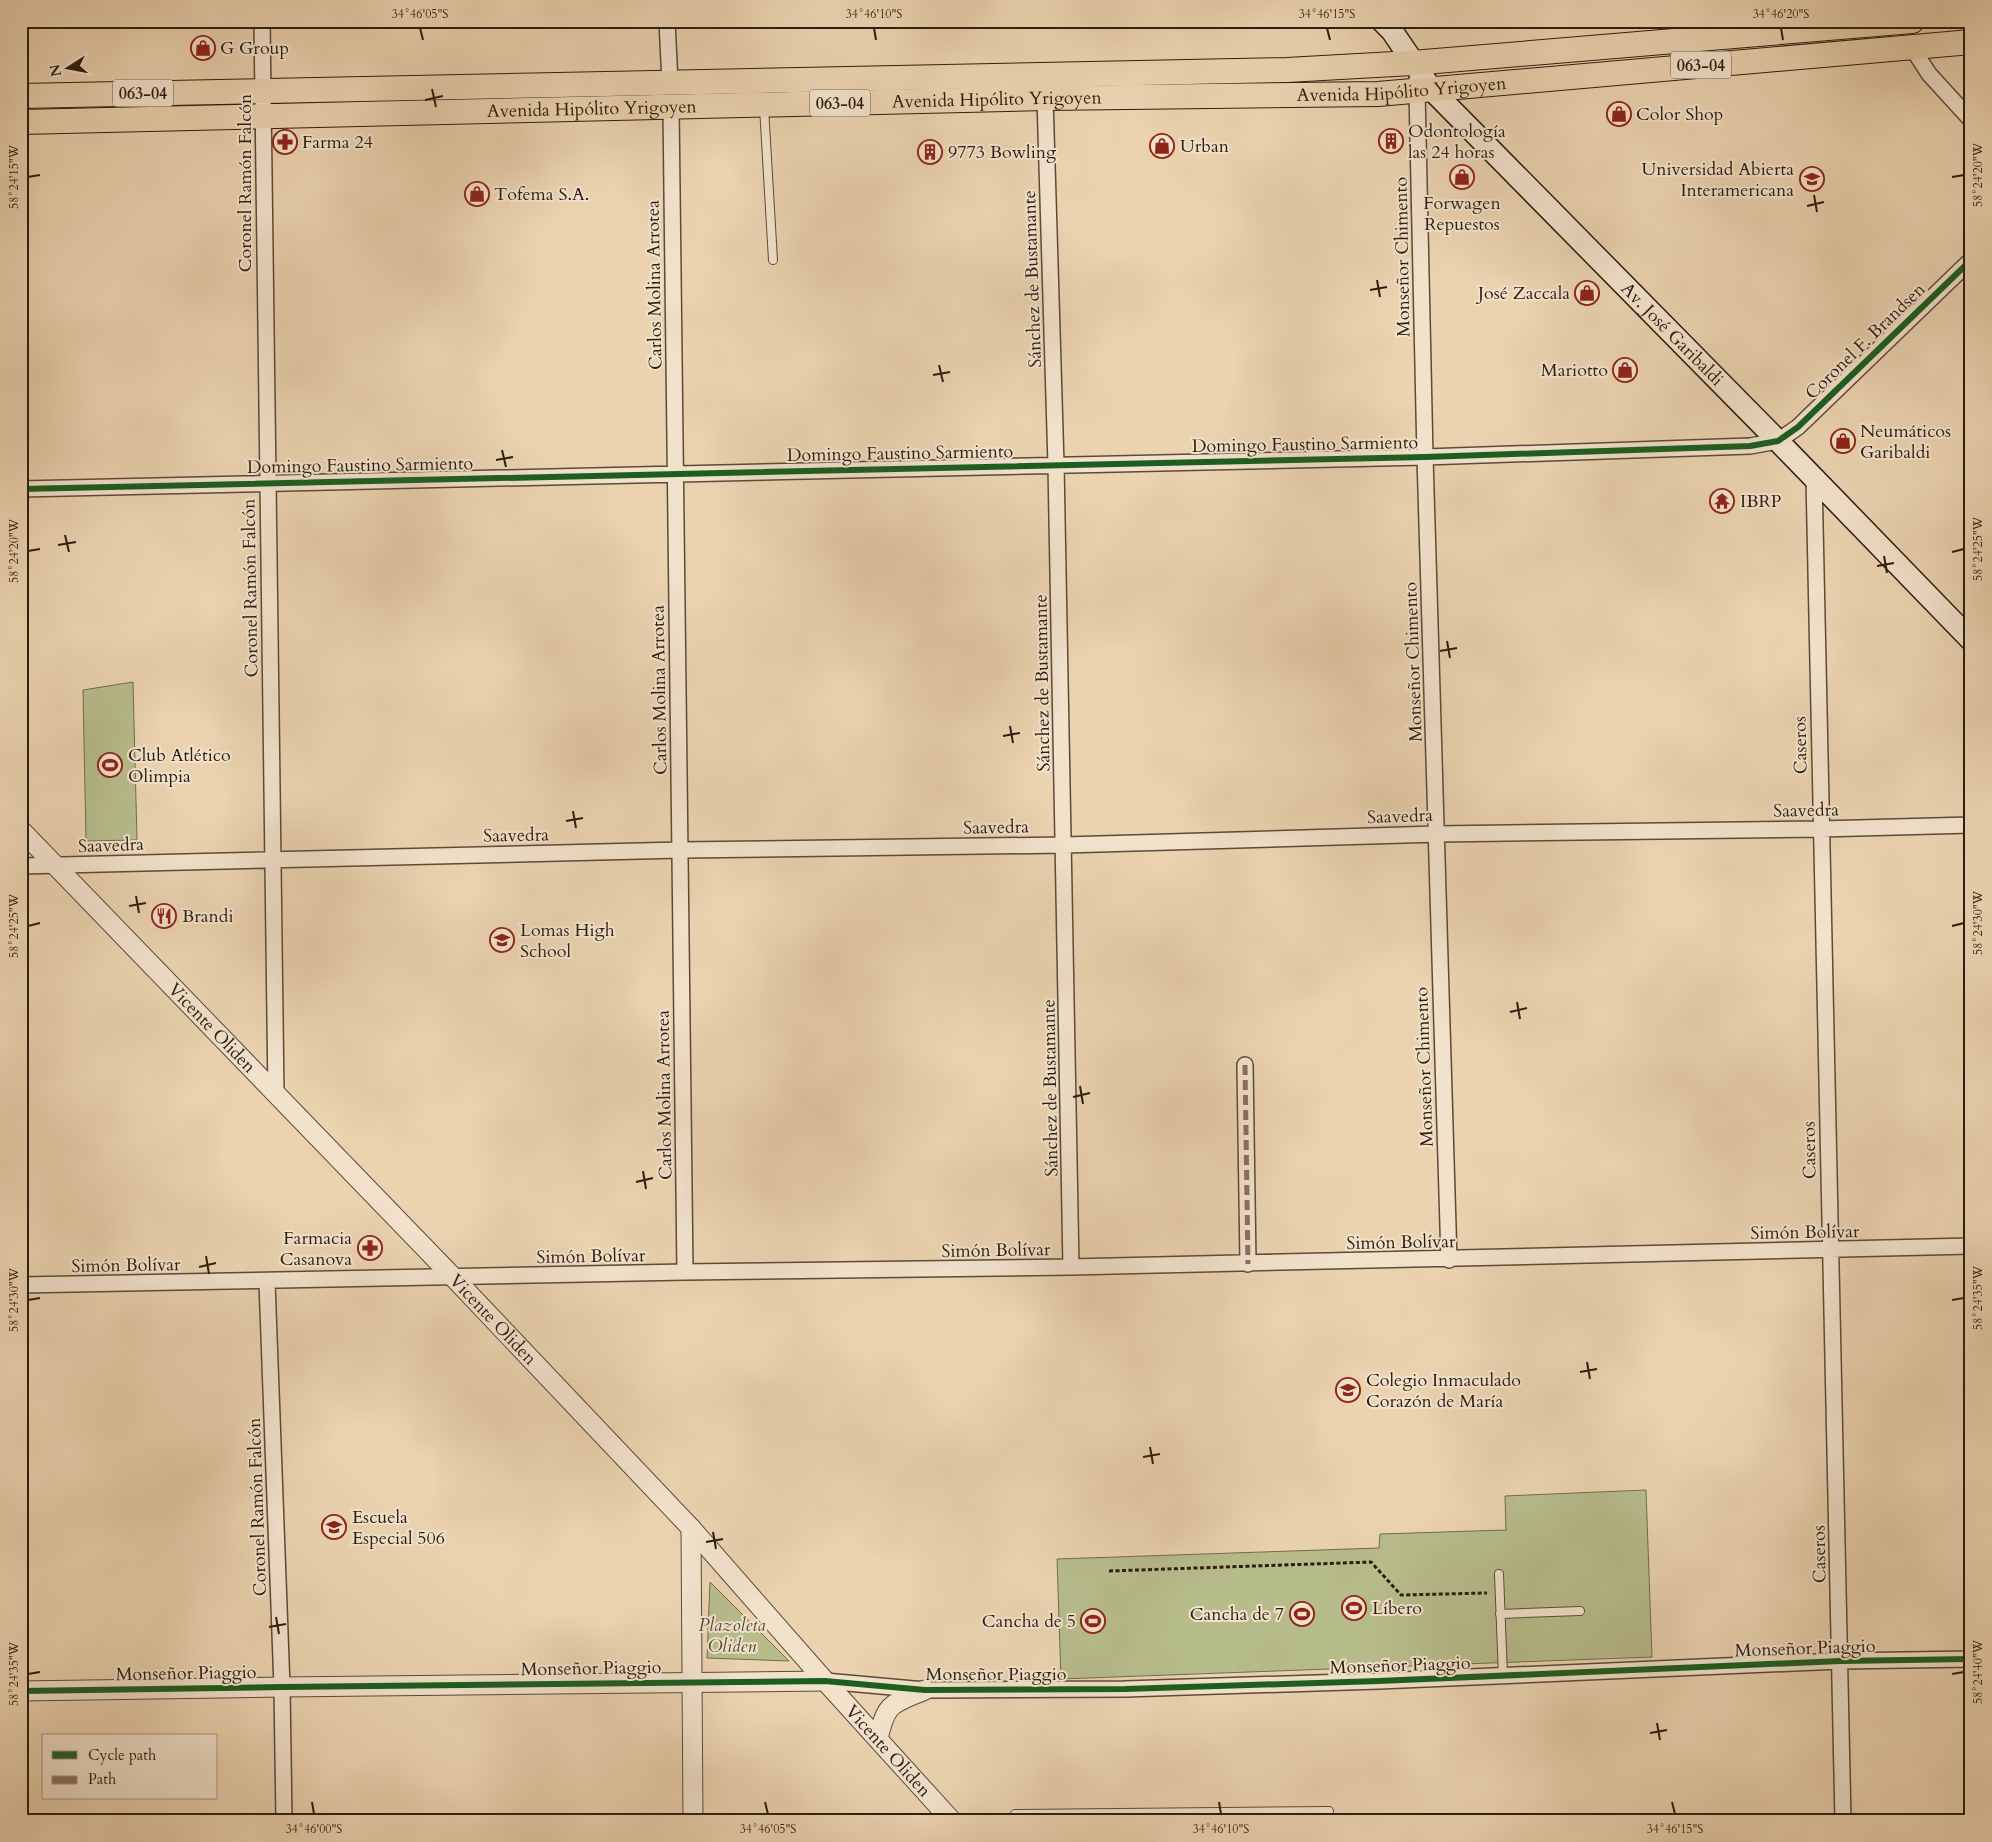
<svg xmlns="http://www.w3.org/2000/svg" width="1992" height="1842" font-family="Cardo,serif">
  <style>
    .green { fill: #b7bc8b; stroke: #726c4e }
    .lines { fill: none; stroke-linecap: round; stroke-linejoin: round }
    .service-casing { stroke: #5c4a38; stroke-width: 10 }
    .minor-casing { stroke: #5c4a38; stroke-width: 18 }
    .tertiary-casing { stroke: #5c4a38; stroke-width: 21 }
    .secondary-casing { stroke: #2c1d10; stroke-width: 24 }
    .primary-casing { stroke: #2c1d10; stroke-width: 26 }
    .path { stroke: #2c1d10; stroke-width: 3; stroke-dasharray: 4 2.5; stroke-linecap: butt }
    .service { stroke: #f2e2cc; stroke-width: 8 }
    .minor { stroke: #f2e2cc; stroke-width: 15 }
    .tertiary { stroke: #f2e2cc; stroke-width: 19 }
    .secondary { stroke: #f2e2cc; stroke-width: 21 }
    .primary { stroke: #ebd3b0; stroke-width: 24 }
    .quiet { stroke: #8d6e63; stroke-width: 5; stroke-dasharray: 10 5; stroke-linecap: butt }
    .cycleway-casing { stroke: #f2e2cc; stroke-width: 9 }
    .cycleway { stroke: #1b5e20; stroke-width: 6 }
    .ticks { fill: none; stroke: #2c1d10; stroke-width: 2 }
    .labels { text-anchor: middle; stroke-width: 4; stroke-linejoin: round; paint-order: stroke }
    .shield { fill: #f2e2cc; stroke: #675848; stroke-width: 1 }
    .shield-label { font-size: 16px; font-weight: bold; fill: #2c1d10 }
    .poi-label { font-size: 18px; fill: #2c1d10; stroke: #f2e2cc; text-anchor: start }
    .street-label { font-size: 18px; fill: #2c1d10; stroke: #f2e2cc }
    .park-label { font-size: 18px; font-style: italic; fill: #564d35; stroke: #f2e2cc }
    .neatline { fill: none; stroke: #2c1d10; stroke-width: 2 }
    .ticks-label { font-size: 12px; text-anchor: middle; fill: #2c1d10 }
  </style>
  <rect width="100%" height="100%" fill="#ebd3b0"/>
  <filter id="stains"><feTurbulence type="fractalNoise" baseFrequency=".004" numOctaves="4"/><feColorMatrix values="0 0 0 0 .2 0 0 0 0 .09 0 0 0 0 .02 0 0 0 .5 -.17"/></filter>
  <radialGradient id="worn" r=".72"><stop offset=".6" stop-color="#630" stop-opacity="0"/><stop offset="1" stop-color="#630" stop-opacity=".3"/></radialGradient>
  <path class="green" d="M133,682l4,158 -51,1 -3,-151z
    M1646,1490l6,167 -591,22 -4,-120 322,-11 1,-14 126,-4 -1,-34z
    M710,1582l79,79 -82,-3z"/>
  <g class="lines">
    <defs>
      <path id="service" d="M764,107l9,153
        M1499,1574l4,102
        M1500,1614l80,-3
        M1015,1814l314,-3"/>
      <path id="minor" d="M262,21l14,1074
        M667,21l3,62
        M1911,46l18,28 42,46
        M1416,82l1,9 8,366 24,803
        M1045,98l11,367 15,802
        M671,108l14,1164
        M1814,478l29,1343
        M21,489l1404,-32 325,-11 28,-5 20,-14 173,-167
        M21,866l660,-16 384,-5 372,-11 383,-5 151,-4
        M1245,1065l3,199
        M267,1282l15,405 2,134
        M21,1285l664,-13 386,-5 900,-21
        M825,1681l100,9 200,-1 254,-8 461,-20 131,-2"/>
      <g id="tertiary">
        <path id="s1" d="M21,830l433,448 237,250 134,153 127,140"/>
        <path d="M691,1528l2,293"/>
        <path d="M21,1691l261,-4 543,-6"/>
        <path d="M878,1739c8,-37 14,-35 47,-49"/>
      </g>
      <g id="secondary">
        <path id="s2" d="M1382,21l10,10 40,59 346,351 193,199"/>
      </g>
      <g id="primary">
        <path d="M21,96l1266,-26 125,-7 500,-42"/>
        <path id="s3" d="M21,122l1024,-24 333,-4 593,-52"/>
      </g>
    </defs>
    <use href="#service" class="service-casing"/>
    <use href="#minor" class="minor-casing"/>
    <use href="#tertiary" class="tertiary-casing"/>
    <use href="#secondary" class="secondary-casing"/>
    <use href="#primary" class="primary-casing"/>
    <path class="path" d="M1109,1571l262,-9 30,33 86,-2"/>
    <use href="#service" class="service"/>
    <use href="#minor" class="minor"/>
    <use href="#tertiary" class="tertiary"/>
    <use href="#secondary" class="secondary"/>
    <use href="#primary" class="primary"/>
    <path class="quiet" d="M1245,1065l3,199"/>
    <defs>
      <path id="cycleway" d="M21,489l1404,-32 325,-11 28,-5 20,-14 173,-167
        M21,1691l261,-4 543,-6 100,9 200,-1 254,-8 461,-20 131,-2"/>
    </defs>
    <use href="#cycleway" class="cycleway-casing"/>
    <use href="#cycleway" class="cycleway"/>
  </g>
  <path class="ticks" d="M420,28l3,12M874,28l2,12M1327,28l3,12M1781,28l2,12M432,89l4,18M425,100l18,-4M28,177l12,-2M1952,177l12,-2M1814,195l3,17M1807,206l17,-4M1377,280l3,17M1370,290l17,-3M939,365l4,17M933,375l17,-3M502,450l4,17M496,460l17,-3M65,535l4,17M58,545l18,-3M28,551l12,-2M1952,552l12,-3M1884,556l3,17M1877,566l17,-3M1447,641l3,17M1440,651l17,-3M1010,726l3,17M1003,736l17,-3M573,811l3,17M566,821l17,-3M136,896l3,17M129,906l17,-3M28,926l12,-3M1952,926l12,-3M1517,1002l3,17M1510,1012l17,-4M1080,1086l3,18M1073,1097l17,-4M643,1171l3,18M636,1182l17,-4M206,1256l3,18M199,1267l17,-4M28,1300l12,-2M1952,1300l12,-2M1587,1362l3,17M1580,1372l17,-3M1150,1447l3,17M1143,1457l17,-3M713,1532l3,17M706,1542l17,-3M276,1617l3,17M269,1627l17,-3M28,1674l12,-2M1952,1674l12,-2M1657,1723l3,17M1650,1733l17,-3M312,1802l2,12M765,1802l3,12M1219,1802l2,12M1672,1802l3,12"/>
  <defs>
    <symbol id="shop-ring" viewBox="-11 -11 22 22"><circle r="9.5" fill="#f2e2cc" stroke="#8f2418" stroke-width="1.5"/><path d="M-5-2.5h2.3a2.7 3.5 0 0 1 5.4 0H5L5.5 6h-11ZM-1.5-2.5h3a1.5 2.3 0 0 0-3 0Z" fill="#8f2418"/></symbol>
    <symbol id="building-ring" viewBox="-11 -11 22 22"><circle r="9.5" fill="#f2e2cc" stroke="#8f2418" stroke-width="1.5"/><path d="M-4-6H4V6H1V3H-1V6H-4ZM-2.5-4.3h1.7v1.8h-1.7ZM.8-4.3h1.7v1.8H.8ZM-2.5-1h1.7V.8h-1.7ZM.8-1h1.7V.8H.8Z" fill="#8f2418"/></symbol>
    <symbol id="pharmacy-ring" viewBox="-11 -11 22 22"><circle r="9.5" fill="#f2e2cc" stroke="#8f2418" stroke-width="1.5"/><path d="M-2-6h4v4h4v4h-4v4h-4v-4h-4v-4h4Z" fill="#8f2418"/></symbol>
    <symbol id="university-ring" viewBox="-11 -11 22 22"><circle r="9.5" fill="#f2e2cc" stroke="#8f2418" stroke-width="1.5"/><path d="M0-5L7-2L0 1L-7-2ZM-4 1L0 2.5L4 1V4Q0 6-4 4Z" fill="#8f2418"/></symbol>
    <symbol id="temple-ring" viewBox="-11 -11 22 22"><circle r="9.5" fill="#f2e2cc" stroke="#8f2418" stroke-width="1.5"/><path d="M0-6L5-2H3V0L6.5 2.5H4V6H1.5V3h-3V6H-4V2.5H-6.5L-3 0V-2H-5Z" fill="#8f2418"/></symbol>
    <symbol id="stadium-ring" viewBox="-11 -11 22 22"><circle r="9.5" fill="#f2e2cc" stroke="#8f2418" stroke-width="1.5"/><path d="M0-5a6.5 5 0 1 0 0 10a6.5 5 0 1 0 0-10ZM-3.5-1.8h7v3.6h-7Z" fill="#8f2418"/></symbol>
    <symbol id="restaurant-ring" viewBox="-11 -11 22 22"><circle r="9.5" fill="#f2e2cc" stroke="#8f2418" stroke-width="1.5"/><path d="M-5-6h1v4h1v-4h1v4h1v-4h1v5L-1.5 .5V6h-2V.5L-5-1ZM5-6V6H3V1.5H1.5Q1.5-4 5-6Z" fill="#8f2418"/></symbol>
    <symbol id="school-ring" viewBox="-11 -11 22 22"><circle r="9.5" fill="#f2e2cc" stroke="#8f2418" stroke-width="1.5"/><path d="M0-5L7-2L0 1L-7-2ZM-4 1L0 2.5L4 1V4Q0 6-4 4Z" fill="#8f2418"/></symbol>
  </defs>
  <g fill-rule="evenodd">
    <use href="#shop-ring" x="189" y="34" width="28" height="28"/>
    <use href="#shop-ring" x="1605" y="100" width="28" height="28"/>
    <use href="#building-ring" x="1377" y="127" width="28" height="28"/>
    <use href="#pharmacy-ring" x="271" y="128" width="28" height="28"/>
    <use href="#shop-ring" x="1148" y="132" width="28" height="28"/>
    <use href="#building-ring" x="916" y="138" width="28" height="28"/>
    <use href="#shop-ring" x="1448" y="163" width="28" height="28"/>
    <use href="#university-ring" x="1798" y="165" width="28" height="28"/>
    <use href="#shop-ring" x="463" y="180" width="28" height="28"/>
    <use href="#shop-ring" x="1573" y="279" width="28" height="28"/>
    <use href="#shop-ring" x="1611" y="356" width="28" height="28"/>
    <use href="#shop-ring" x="1829" y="427" width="28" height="28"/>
    <use href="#temple-ring" x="1708" y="487" width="28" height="28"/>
    <use href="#stadium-ring" x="96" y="751" width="28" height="28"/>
    <use href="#restaurant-ring" x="150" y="902" width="28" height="28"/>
    <use href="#school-ring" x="488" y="926" width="28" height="28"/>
    <use href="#pharmacy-ring" x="356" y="1234" width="28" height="28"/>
    <use href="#school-ring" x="1334" y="1376" width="28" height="28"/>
    <use href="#school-ring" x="320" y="1513" width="28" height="28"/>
    <use href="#stadium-ring" x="1340" y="1594" width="28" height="28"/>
    <use href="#stadium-ring" x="1288" y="1600" width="28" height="28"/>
    <use href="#stadium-ring" x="1079" y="1607" width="28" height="28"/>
  </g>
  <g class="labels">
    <g class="shield">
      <rect x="1671" y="51.5" width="60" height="27" rx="4"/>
      <rect x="113" y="79.5" width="60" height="27" rx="4"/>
      <rect x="810" y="89.5" width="60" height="27" rx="4"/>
    </g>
    <g class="shield-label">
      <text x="1701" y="71">063-04</text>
      <text x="143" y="99">063-04</text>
      <text x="840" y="109">063-04</text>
    </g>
    <g class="poi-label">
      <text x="220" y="54">G Group</text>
      <text x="1636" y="120">Color Shop</text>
      <text x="1408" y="137">Odontología<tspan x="1408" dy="21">las 24 horas</tspan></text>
      <text x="302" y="148">Farma 24</text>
      <text x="1180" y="152">Urban</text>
      <text x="948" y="158">9773 Bowling</text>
      <text x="1794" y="175" text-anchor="end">Universidad Abierta<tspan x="1794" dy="21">Interamericana</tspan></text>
      <text x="494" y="200">Tofema S.A.</text>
      <text x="1462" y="209" text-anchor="middle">Forwagen<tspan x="1462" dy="21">Repuestos</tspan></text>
      <text x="1570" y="299" text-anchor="end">José Zaccala</text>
      <text x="1608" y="376" text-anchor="end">Mariotto</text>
      <text x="1860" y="437">Neumáticos<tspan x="1860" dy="21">Garibaldi</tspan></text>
      <text x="1740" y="507">IBRP</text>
      <text x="128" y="761">Club Atlético<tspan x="128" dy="21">Olimpia</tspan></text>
      <text x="182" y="922">Brandi</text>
      <text x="520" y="936">Lomas High<tspan x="520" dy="21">School</tspan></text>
      <text x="352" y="1244" text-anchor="end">Farmacia<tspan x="352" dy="21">Casanova</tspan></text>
      <text x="1366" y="1386">Colegio Inmaculado<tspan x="1366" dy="21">Corazón de María</tspan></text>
      <text x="352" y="1523">Escuela<tspan x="352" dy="21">Especial 506</tspan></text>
      <text x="1372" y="1614">Líbero</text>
      <text x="1284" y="1620" text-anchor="end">Cancha de 7</text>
      <text x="1076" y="1627" text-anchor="end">Cancha de 5</text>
    </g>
    <g class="street-label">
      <text dy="6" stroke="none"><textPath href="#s3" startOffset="1381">Avenida Hipólito Yrigoyen</textPath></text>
      <text dy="6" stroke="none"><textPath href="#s3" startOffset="976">Avenida Hipólito Yrigoyen</textPath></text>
      <text dy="6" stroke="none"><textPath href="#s3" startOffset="571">Avenida Hipólito Yrigoyen</textPath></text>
      <text transform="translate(245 183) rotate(-90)" y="6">Coronel Ramón Falcón</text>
      <text transform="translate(1402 257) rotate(-91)" y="6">Monseñor Chimento</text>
      <text transform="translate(1032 279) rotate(-92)" y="6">Sánchez de Bustamante</text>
      <text transform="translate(654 285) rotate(-91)" y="6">Carlos Molina Arrotea</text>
      <text dy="6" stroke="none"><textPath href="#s2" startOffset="428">Av. José Garibaldi</textPath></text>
      <text transform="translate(1865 341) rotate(-44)" y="6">Coronel F. Brandsen</text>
      <text transform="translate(1305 444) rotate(-1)" y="6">Domingo Faustino Sarmiento</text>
      <text transform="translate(900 453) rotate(-1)" y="6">Domingo Faustino Sarmiento</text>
      <text transform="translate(360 465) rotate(-1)" y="6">Domingo Faustino Sarmiento</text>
      <text transform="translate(250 588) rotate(-91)" y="6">Coronel Ramón Falcón</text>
      <text transform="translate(1413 662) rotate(-92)" y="6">Monseñor Chimento</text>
      <text transform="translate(1042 683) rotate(-91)" y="6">Sánchez de Bustamante</text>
      <text transform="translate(659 690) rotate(-91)" y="6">Carlos Molina Arrotea</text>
      <text transform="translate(1800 745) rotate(-91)" y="6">Caseros</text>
      <text transform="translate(1806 810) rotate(-1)" y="6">Saavedra</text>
      <text transform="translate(1400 816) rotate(-2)" y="6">Saavedra</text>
      <text transform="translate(996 827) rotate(-1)" y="6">Saavedra</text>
      <text transform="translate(516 835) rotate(-1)" y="6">Saavedra</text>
      <text transform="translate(111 845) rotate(-2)" y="6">Saavedra</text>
      <text dy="6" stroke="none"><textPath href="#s1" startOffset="275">Vicente Oliden</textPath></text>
      <text transform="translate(1424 1067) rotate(-92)" y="6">Monseñor Chimento</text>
      <text transform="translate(1050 1088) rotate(-91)" y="6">Sánchez de Bustamante</text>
      <text transform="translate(664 1095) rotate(-91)" y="6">Carlos Molina Arrotea</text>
      <text transform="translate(1809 1150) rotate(-91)" y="6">Caseros</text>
      <text transform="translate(1805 1232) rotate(-1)" y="6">Simón Bolívar</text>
      <text transform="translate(1401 1242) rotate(-1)" y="6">Simón Bolívar</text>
      <text transform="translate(996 1250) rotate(-1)" y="6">Simón Bolívar</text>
      <text transform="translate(591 1256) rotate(-1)" y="6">Simón Bolívar</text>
      <text transform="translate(126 1265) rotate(-1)" y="6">Simón Bolívar</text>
      <text dy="6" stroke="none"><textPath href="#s1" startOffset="680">Vicente Oliden</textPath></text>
      <text transform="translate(257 1507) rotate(-92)" y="6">Coronel Ramón Falcón</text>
      <text transform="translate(1819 1554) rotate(-91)" y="6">Caseros</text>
      <text transform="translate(1805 1648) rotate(-2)" y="6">Monseñor Piaggio</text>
      <text transform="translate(1400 1665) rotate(-2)" y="6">Monseñor Piaggio</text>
      <text transform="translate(591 1668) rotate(-1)" y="6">Monseñor Piaggio</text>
      <text transform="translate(186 1673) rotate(-1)" y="6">Monseñor Piaggio</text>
      <text x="996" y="1680">Monseñor Piaggio</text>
      <text dy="6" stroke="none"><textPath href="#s1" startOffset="1265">Vicente Oliden</textPath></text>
    </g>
    <g class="park-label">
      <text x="732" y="1631">Plazoleta<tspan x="732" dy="21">Oliden</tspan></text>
    </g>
  </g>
  <rect width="1992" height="1842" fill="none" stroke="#ebd3b0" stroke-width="55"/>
  <rect x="42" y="1734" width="175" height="65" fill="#f2e2cc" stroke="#a39381"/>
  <rect x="52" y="1751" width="25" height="8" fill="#1b5e20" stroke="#a39381"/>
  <text x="88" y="1760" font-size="15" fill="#2c1d10">Cycle path</text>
  <rect x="52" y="1776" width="25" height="8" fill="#8d6e63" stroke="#a39381"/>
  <text x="88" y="1784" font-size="15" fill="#2c1d10">Path</text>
  <g transform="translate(68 68) rotate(259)" stroke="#f2e2cc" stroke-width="4" paint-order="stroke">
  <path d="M0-4L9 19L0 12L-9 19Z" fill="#2c1d10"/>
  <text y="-8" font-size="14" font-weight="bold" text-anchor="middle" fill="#2c1d10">N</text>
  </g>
  <rect x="28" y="28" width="1936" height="1786" class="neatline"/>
  <g class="ticks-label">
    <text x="420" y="18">34°46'05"S</text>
    <text x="874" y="18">34°46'10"S</text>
    <text x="1327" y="18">34°46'15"S</text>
    <text x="1781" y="18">34°46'20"S</text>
    <text transform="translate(1978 175) rotate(-90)" y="4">58°24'20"W</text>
    <text transform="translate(14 177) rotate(-90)" y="4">58°24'15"W</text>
    <text transform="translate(1978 549) rotate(-90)" y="4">58°24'25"W</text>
    <text transform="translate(14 551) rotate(-90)" y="4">58°24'20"W</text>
    <text transform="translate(1978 923) rotate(-90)" y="4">58°24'30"W</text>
    <text transform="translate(14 926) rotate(-90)" y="4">58°24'25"W</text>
    <text transform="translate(1978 1298) rotate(-90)" y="4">58°24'35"W</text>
    <text transform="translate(14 1300) rotate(-90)" y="4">58°24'30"W</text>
    <text transform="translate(1978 1672) rotate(-90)" y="4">58°24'40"W</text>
    <text transform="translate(14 1674) rotate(-90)" y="4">58°24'35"W</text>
    <text x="314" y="1833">34°46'00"S</text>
    <text x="768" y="1833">34°46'05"S</text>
    <text x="1221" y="1833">34°46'10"S</text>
    <text x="1675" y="1833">34°46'15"S</text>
  </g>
  <rect width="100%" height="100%" filter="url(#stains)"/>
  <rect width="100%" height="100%" fill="url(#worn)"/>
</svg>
